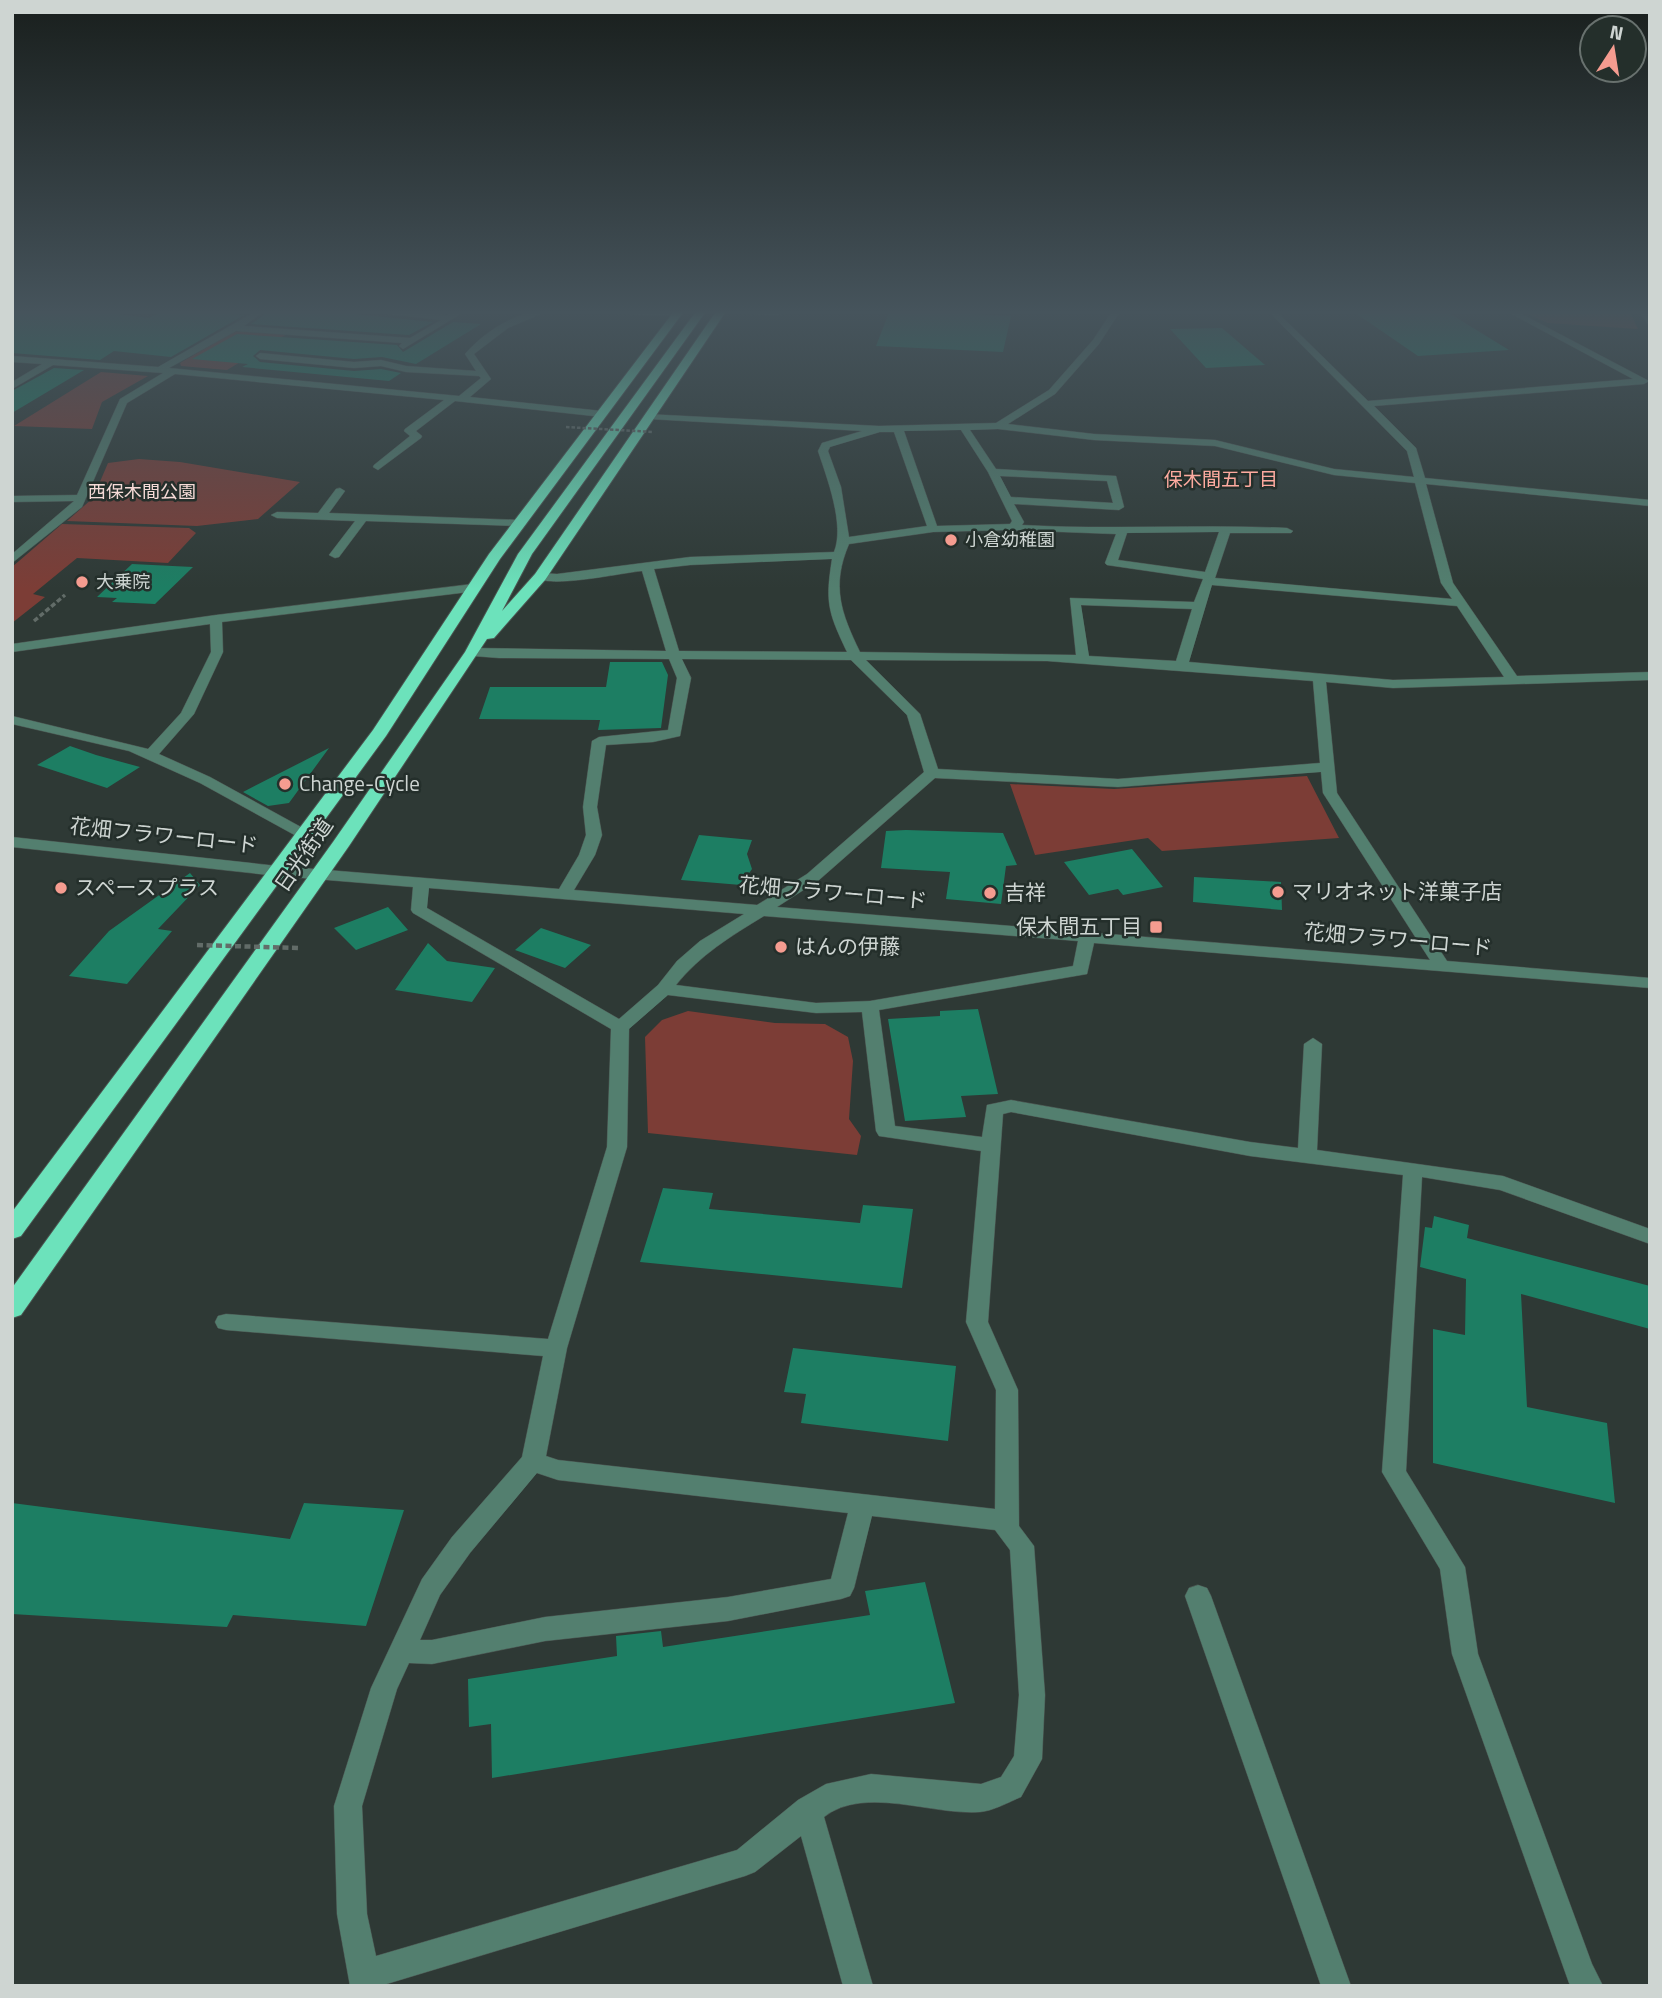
<svg xmlns="http://www.w3.org/2000/svg" width="1662" height="1998" font-family="'Titillium Web','Noto Sans JP',sans-serif">
  <style>
    .green { fill: #7c3d36 }
    .building { fill: #1d7e63 }
    .lines { fill: none; stroke-linecap: round; stroke-linejoin: round }
    .minor-casing { stroke: #4b5551; stroke-width: 1 }
    .highway-casing { stroke: #4b5551; stroke-width: 2 }
    .path { stroke: #626c68; stroke-width: 3.5; stroke-dasharray: 5 2.5; stroke-linecap: butt }
    .minor { fill: #537f6f; fill-rule: evenodd }
    .highway { fill: #6ce2bb; fill-rule: evenodd }
    .path-bridge-far1 { stroke: #626c68; stroke-width: 2.5; stroke-dasharray: 3.5 2; stroke-linecap: butt }
    .path-bridge { stroke: #626c68; stroke-width: 4.5; stroke-dasharray: 6 3.5; stroke-linecap: butt }
    .poi-dot { fill: #f59c90; stroke: #242f2b; stroke-width: 2.5 }
    .labels { text-anchor: middle; stroke-width: 5; stroke-linejoin: round; paint-order: stroke }
    .far-park-label { font-size: 18px; fill: #f5dad6; stroke: #242f2b }
    .far-poi-label { font-size: 18px; fill: #ced5d2; stroke: #242f2b; text-anchor: start }
    .far-neighbourhood-label { font-size: 19px; fill: #fdaa9f; stroke: #242f2b }
    .poi-label { font-size: 21px; fill: #ced5d2; stroke: #242f2b; text-anchor: start }
    .street-label { font-size: 21px; fill: #ced5d2; stroke: #242f2b }
  </style>
  <rect width="100%" height="100%" fill="#2e3935"/>
  <path class="green" d="M1518,310l112,2 8,17 -90,-6z
    M244,330l43,4 -60,36 -46,-4 -1,-3 53,-31z
    M101,372l47,4 -46,26 -10,27 -78,-3z
    M139,459l41,3 120,20 -42,37 -61,7 -130,-5 26,-23 15,-35z
    M62,524l127,4 7,5 -28,30 -91,-5 -44,36 12,3 -33,26v-56z
    M1307,776l32,62 -177,13 -14,-13 -113,17 -25,-71 104,5z
    M688,1011l87,12 50,1 23,13 5,24 -4,58 12,17 -4,19 -209,-22 -3,-96 17,-17z"/>
  <path class="building" d="M12,310h74l63,8 16,-8 79,5 -73,42 -57,-6 -14,9 -88,-7z
    M271,310h44l118,12 -24,13 -158,-11z
    M890,310l121,6 -8,36 -127,-6z
    M1351,310h93l65,40 -91,6z
    M453,322l28,2 -65,40 -34,-7 -28,2 -94,-9 -7,6 7,6 94,9 27,-2 20,4 -12,8 -147,-14 6,-3 -56,-5 45,-25 160,11 6,7z
    M1222,328l43,37 -59,3 -36,-39z
    M54,368l30,2 -72,43v-22z
    M132,564l61,3 -38,37 -43,-2 5,-4 -20,-1z
    M610,662h52l6,13 -7,53 -63,2 2,-10 -121,-1 11,-32h116z
    M70,746l26,9 44,12 -33,21 -70,-23z
    M329,748l-40,55 -21,3 -25,-14z
    M906,830l97,3 14,32 -11,1 -5,38 -55,-5 4,-27 -69,-4 5,-37z
    M699,835l53,5 -5,14 5,15 -11,16 -60,-5z
    M1132,849l31,38 -40,8 -5,-6 -29,6 -25,-33z
    M190,873l10,12 -42,44 14,2 -45,53 -58,-8 40,-45z
    M1194,877l87,5 1,28 -89,-8z
    M388,907l20,23 -52,20 -22,-22z
    M541,928l50,17 -26,23 -50,-18z
    M428,943l19,18 48,7 -23,34 -77,-12z
    M978,1009l20,85 -37,2 5,21 -61,4 -17,-102 52,-3v-5z
    M663,1188l50,5 -4,16 151,14 3,-18 50,4 -11,79 -262,-26z
    M1434,1216l35,9 -2,13 183,48v43l-129,-35 6,113 80,16 8,80 -182,-40v-134l32,6 1,-56 -46,-12 5,-40 7,1z
    M793,1348l163,18 -8,75 -147,-18 5,-29 -22,-2z
    M12,1503l278,36 14,-36 100,7 -38,116 -133,-11 -6,12 -215,-13z
    M925,1582l30,121 -463,75 -1,-54 -22,3 -1,-48 149,-23 -1,-20 45,-5 2,16 207,-32 -5,-24z"/>
  <g class="lines">
    <defs>
      <path id="minor" d="M258,310h8l-22,16 166,12 31,-18 -87,-10 94,5 10,-5h9l-64,39 -4,-3 3,-3 -166,-12 -67,37 290,28 22,-18 -2,-2 -73,-4 -25,-6 -27,2 -94,-9 -4,-3 4,-3 94,9 27,-2 25,6 70,5 -11,-17c20,-23 53,-44 85,-44l-42,18 -34,26 17,25 -21,18 132,14 5,3 -5,3 -147,-16 -39,30 6,5 -1,2 -43,32 -5,-3 1,-2 36,-29 -6,-5 1,-2 39,-29 -269,-26 -48,29 -45,104 -70,56v-9l62,-53 -62,1v-6l65,-1 43,-96 43,-26 -110,-8 -41,24v-7l30,-18 -30,-2v-6l146,11z
        M597,310h61l24,3 -4,3 -77,-3z
        M724,310h90l-39,5 -47,-2z
        M1113,310h8l-22,34 -44,50 -47,30 86,10 121,6 119,29 80,8 -7,-26 -140,-141h8l93,91 265,-22 -129,-69h10l135,71 -5,3 -270,22 42,42 9,30 225,22v6l-224,-22 27,99 64,93 133,-4v8l-257,8 -67,-6 11,111 110,168 203,17v10l-556,-45 -7,31 -208,36 16,116 87,11 5,-32 24,-5 239,42 48,6 6,-104 9,-6 9,6 -5,106 186,26 147,53v15l-150,-54 -78,-13 -16,294 59,96 13,87 114,310 11,22h-32l-2,-3 -117,-329 -12,-85 -58,-97 21,-297 -153,-19 -239,-44 -8,2 -15,208 30,68 1,136 15,20 11,149 -3,64 -21,38c-12,5 -28,14 -41,15 -47,4 -115,-27 -156,5l49,169h-30l-42,-150 -46,36 -10,4 -365,110h-30l-13,-72 -3,-108 37,-118 51,-109 30,-42 70,-80 21,-101 -317,-26 -8,-2 -3,-6 3,-6 8,-2 322,25 59,-192 4,-118 -198,-116 -2,-3 2,-23 -135,-11 -266,-29v-10l266,29 281,23 20,-34 7,-20 -3,-28 9,-66 7,-4 69,-7 9,-52 -8,-19 -170,-1 -26,-2 -6,-4 6,-4 193,3 -24,-80c-22,2 -92,18 -108,6l6,-4 17,1 133,-17 144,-5c11,-27 -7,-74 -16,-101l4,-8 40,-12 -213,-12 -5,-3 2,-2 233,12 117,-3 53,-33 44,-50zM998,429l96,11 121,6 119,29 81,8 26,100 11,16 -237,-21 15,-45h61l2,-2 -6,-3c-88,-4 -177,2 -265,-3l2,-3 -10,-18 105,6 5,-3 -8,-31 -120,-7 -26,-39zM961,430l27,42 24,49 -2,3 -73,2 -33,-95zM880,432h14l33,94 -78,11 -8,-50 -13,-36 2,-4zM1000,476l107,5 6,22 -102,-6zM1008,530l108,4 -11,29 2,2 96,14 -9,23 -124,-4 6,57 -216,-3c-19,-39 -29,-66 -11,-108l84,-12zM1219,532l-14,40 -87,-12 9,-27zM832,559c-7,44 -4,53 15,93l-168,-1 -25,-82 36,-4zM1212,585l245,21 47,71 -111,3 -204,-18zM1081,605l111,4 -16,52 -87,-5zM682,659l169,1 56,55 17,57 -117,102 -50,31 -183,-15 21,-35 7,-20 -5,-28 9,-62 47,-3 27,-6 11,-58zM866,660l181,1 266,20 7,82 -202,16 -180,-10 -18,-55zM1321,772l2,21 107,167 -653,-53 42,-27 116,-102 183,9zM429,888l315,26 -44,27 -23,20 -19,24 -39,34 -192,-111zM764,916l314,25 -5,25 -203,35 -54,2 -140,-18c24,-30 55,-49 88,-69zM668,995l148,18 46,-1 14,119 3,5 102,15 -15,171 30,68 -1,119 -437,-49 -12,-4 21,-108 60,-201 2,-118zM537,1473l21,7 290,33 -17,66 -103,18 -183,20 -113,23h-12l20,-45 30,-42zM872,1516l123,14 15,20 9,145 -5,61 -13,21 -20,7 -110,-10 -45,10 -28,16 -61,50 -361,106 -9,-42 -5,-108 35,-117 12,-26 23,1 113,-23 183,-20 113,-22 9,-3 4,-8z
        M1638,310h8l4,6v11z
        M340,488l5,3 -16,22 191,7 6,3 -6,3 -154,-5 -27,36 -4,1 -6,-3 26,-34 -78,-3 -6,-3 6,-3 41,1 18,-24z
        M473,584l4,1v6l-255,31 1,30 -29,62 -35,40 51,23 100,55 3,3 -3,3h-10l-100,-55 -71,-32 -117,-27v-8l136,33 33,-36 30,-61 -1,-28 -198,28v-8l204,-29z
        M1198,1585l9,3 4,8 140,390h-30l-136,-390 4,-8z"/>
      <path id="highway" d="M675,310h10l-185,249 -114,177 -365,500 -9,3v-27l361,-482 116,-176z
        M697,310h10l-175,244 -30,57 33,-37 182,-264h10l-182,270 -51,58 -7,1 -138,207 -328,469 -9,3v-30l321,-446 132,-190 53,-98z"/>
    </defs>
    <use href="#minor" class="minor-casing"/>
    <use href="#highway" class="highway-casing"/>
    <path class="path" d="M34,621l31,-26"/>
    <use href="#minor" class="minor"/>
    <use href="#highway" class="highway"/>
    <path class="path-bridge-far1" d="M566,427l87,5"/>
    <path class="path-bridge" d="M197,945l101,3"/>
  </g>
  <linearGradient id="sky" x2="0" y2="1"><stop stop-color="#191f1d"/><stop offset="0.53" stop-color="#46545c"/><stop offset="1" stop-color="#46545c" stop-opacity="0"/></linearGradient>
  <rect width="1662" height="589" fill="url(#sky)"/>
  <g class="poi-dot">
    <circle cx="951" cy="540" r="7"/>
    <circle cx="82" cy="582" r="7"/>
    <circle cx="285" cy="784" r="7"/>
    <circle cx="61" cy="888" r="7"/>
    <circle cx="1278" cy="892" r="7"/>
    <circle cx="990" cy="893" r="7"/>
    <rect x="1149" y="920" width="14" height="14" rx="3.5"/>
    <circle cx="781" cy="947" r="7"/>
  </g>
  <g class="labels">
    <g class="far-park-label">
      <text x="142" y="498">西保木間公園</text>
    </g>
    <g class="far-poi-label">
      <text x="965" y="546">小倉幼稚園</text>
      <text x="96" y="588">大乗院</text>
    </g>
    <g class="far-neighbourhood-label">
      <text x="1221" y="486">保木間五丁目</text>
    </g>
    <g class="poi-label">
      <text x="299" y="791">Change-Cycle</text>
      <text x="75" y="895">スペースプラス</text>
      <text x="1292" y="899">マリオネット洋菓子店</text>
      <text x="1004" y="900">吉祥</text>
      <text x="1142" y="934" text-anchor="end">保木間五丁目</text>
      <text x="795" y="954">はんの伊藤</text>
    </g>
    <g class="street-label">
      <text transform="translate(164 836) rotate(6)" y="7">花畑フラワーロード</text>
      <text transform="translate(304 855) rotate(-55)" y="7">日光街道</text>
      <text transform="translate(833 893) rotate(5)" y="7">花畑フラワーロード</text>
      <text transform="translate(1398 940) rotate(5)" y="7">花畑フラワーロード</text>
    </g>
  </g>
  <rect width="1662" height="1998" fill="none" stroke="#ced5d2" stroke-width="28"/>
  <g transform="translate(1613 49) rotate(12)"><circle r="33" fill="#242f2b" stroke="#68716e" stroke-width="2"/>
  <path d="M0-5L12 26L0 18L-12 26Z" fill="#f59c90"/>
  <text y="-10" font-size="19" font-weight="bold" text-anchor="middle" fill="#ced5d2">N</text>
  </g>
</svg>
